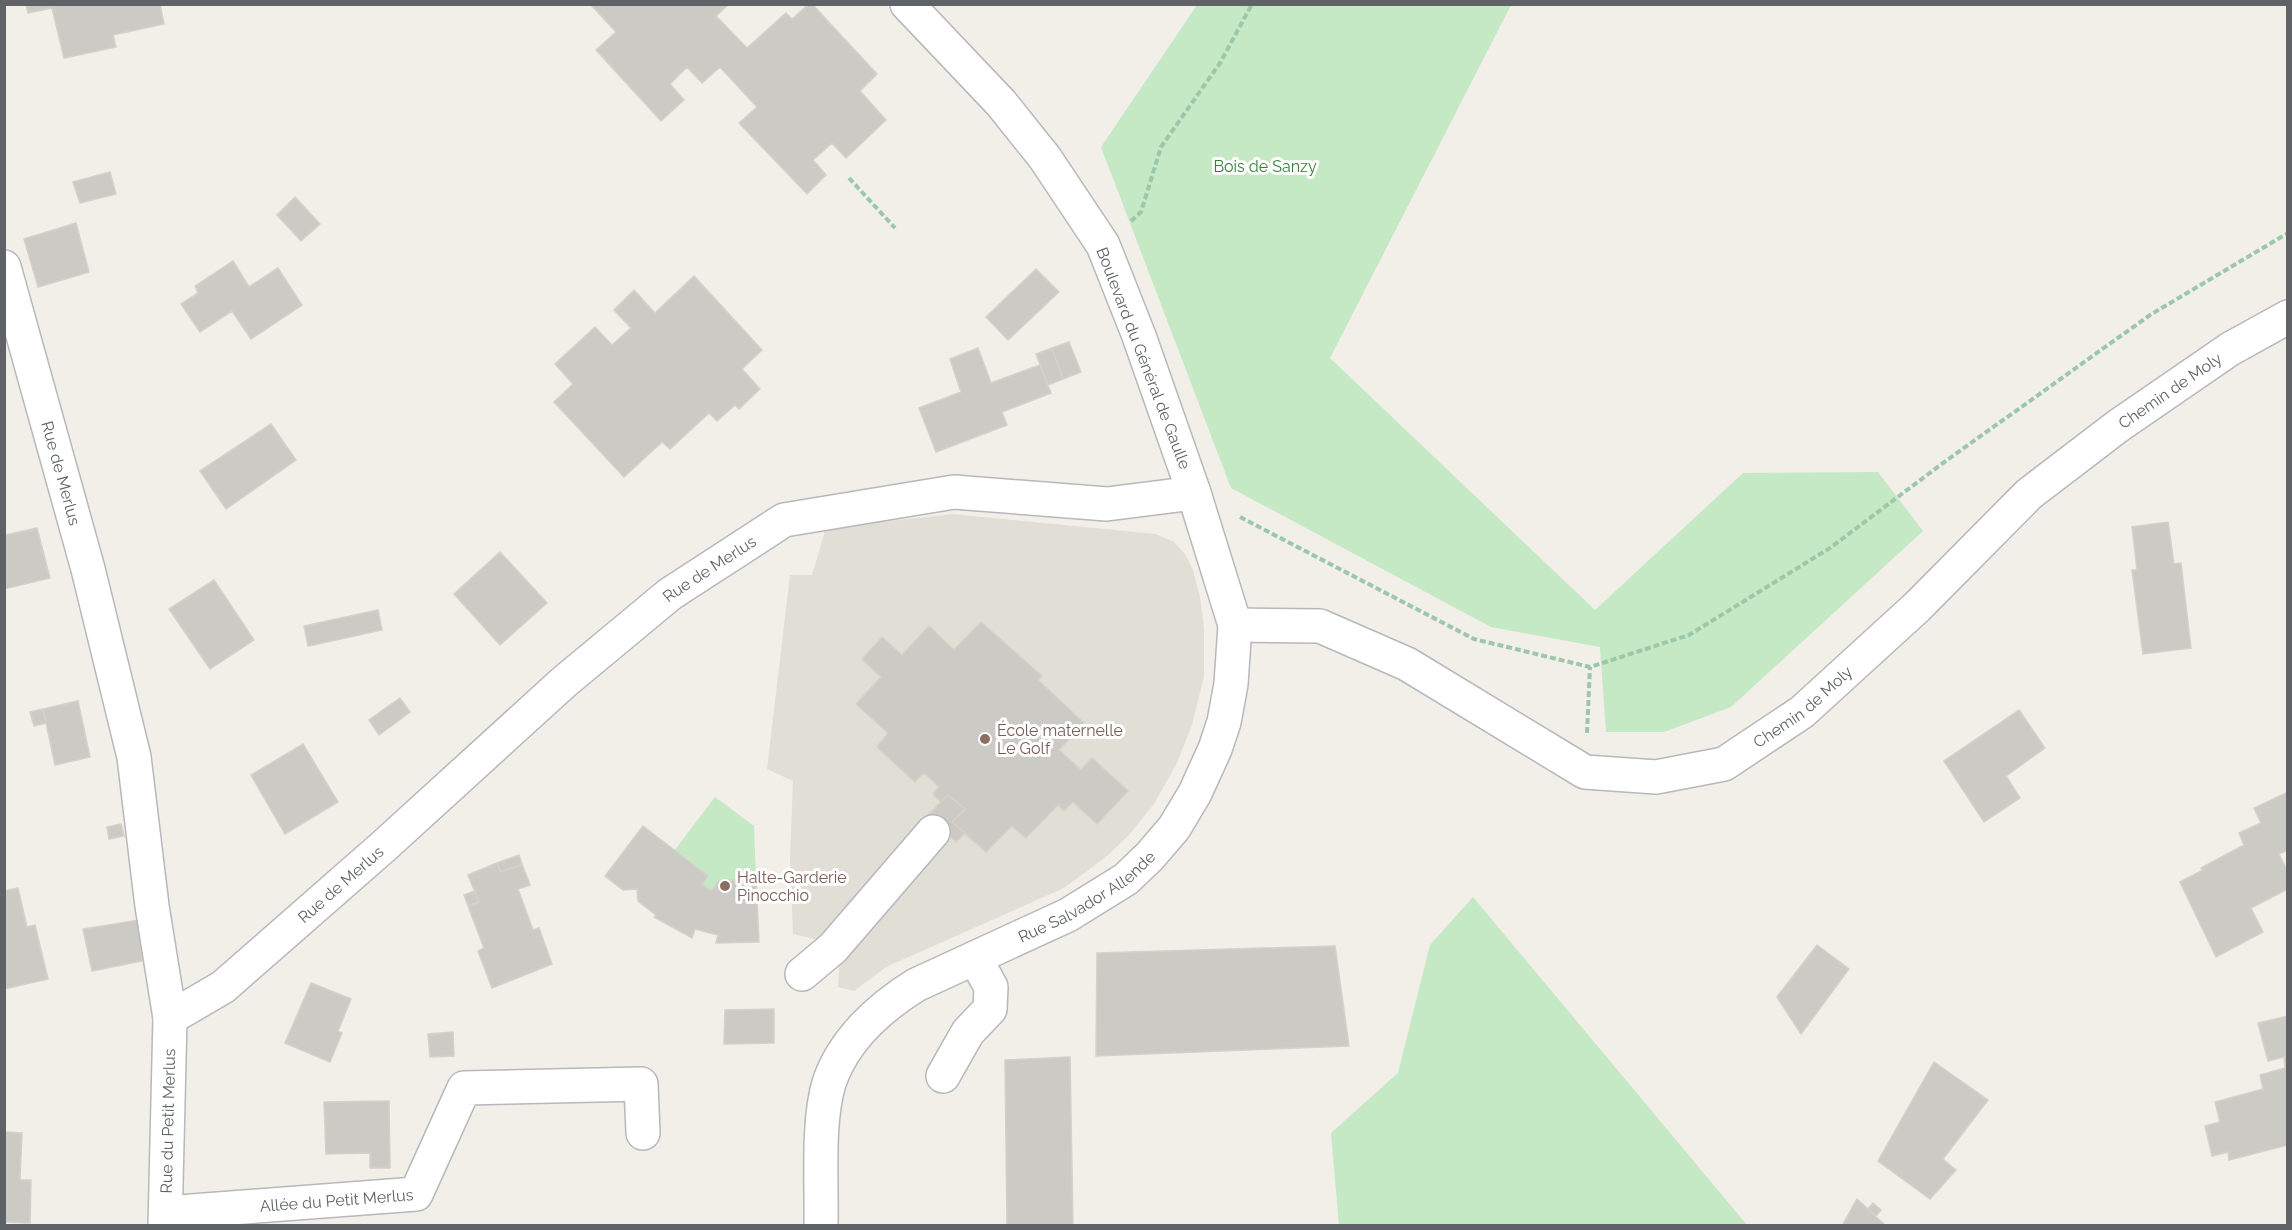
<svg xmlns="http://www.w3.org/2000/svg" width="2292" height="1230" font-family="Raleway,sans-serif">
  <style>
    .education { fill: #e1ded6 }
    .green { fill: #c5e8c5 }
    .building { fill: #cccac5; stroke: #d6d1c6; stroke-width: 1.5 }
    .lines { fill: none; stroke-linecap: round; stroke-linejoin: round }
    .minor-casing { stroke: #b5b8bc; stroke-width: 36 }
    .path { stroke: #9cc7a9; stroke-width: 4; stroke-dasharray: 6 3; stroke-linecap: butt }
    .minor { stroke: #fff; stroke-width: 33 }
    .education-dot { fill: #8d6e63; stroke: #fff; stroke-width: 2 }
    .labels { text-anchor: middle; stroke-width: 6; stroke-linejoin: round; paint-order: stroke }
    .park-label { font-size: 16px; fill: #348238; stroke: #fff }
    .street-label { font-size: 16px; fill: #5f6368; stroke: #fff }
    .education-label { font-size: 16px; fill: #785e54; stroke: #fff; text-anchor: start }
  </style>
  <rect width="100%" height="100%" fill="#f1efe8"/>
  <path class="education" d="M953,514l202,20 19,8 11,12 8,16 7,27 4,31v49l-12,48 -15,38 -23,41 -25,31 -22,21 -43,32 -178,79 -32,24 -16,-4 2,-34 -14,-11 -33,-8 -3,-76 3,-77 -26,-12 23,-194h22l13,-44 3,-3z"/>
  <path class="green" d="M1197,5h314l-181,353 265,252 148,-137 135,-1 45,59 -192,176 -67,25h-58l-6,-85 -109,-20 -260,-139 -130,-341z
    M715,797l39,29 2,53 -37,2 -8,10 -9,-7 6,-8 -34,-25z
    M1473,897l274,328h-408l-8,-92 67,-60 32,-128z"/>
  <path class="building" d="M26,4h134l4,20 -51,11 3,12 -52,11 -12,-50 -24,5z
    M590,4h139l-13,12 31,32 39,-35 6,6 17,-15h3l65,70 -17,17 26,29 -40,38 -14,-15 -19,17 13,15 -19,19 -68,-71 18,-16 -37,-40 -18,16 -15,-16 -17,17 14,16 -23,21 -65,-71 20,-18z
    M110,172l6,22 -36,9 -7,-21z
    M295,197l25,27 -19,17 -24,-26z
    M76,223l13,49 -51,15 -14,-48z
    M233,261l16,26 29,-19 24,37 -51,34 -19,-28 -32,21 -19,-28 17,-11 -3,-7z
    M1036,269l23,23 -51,48 -22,-23z
    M694,276l68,74 -20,19 18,20 -21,20 -4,-4 -18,16 -8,-8 -39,36 -8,-7 -38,35 -70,-75 19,-18 -18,-20 40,-37 17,18 19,-17 -17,-18 20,-20 21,23z
    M1069,342l12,30 -18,7 -11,-31z
    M978,348l13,35 49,-18 11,28 -49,19 5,13 -71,27 -17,-44 42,-16 -11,-33z
    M1052,348l11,31 -15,6 -12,-31z
    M271,424l25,36 -70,49 -26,-38z
    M2168,522l6,42 7,-1 10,85 -48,6 -11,-84h5l-5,-43z
    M37,528l13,50 -46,11v-60l2,6z
    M500,552l47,51 -47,42 -46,-51z
    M214,580l40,60 -44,29 -41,-60z
    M378,610l4,20 -74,16 -4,-20z
    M981,622l61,54 -4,4 46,43 -25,27 22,20 11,-12 36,33 -31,33 -24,-22 -9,9 -6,-6 -32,33 -14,-12 -26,26 -34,-30 13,-13 -17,-14 -7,7 -8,-8 6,-7 -15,-14 -9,9 -38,-35 11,-14 -32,-29 25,-27 -19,-18 20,-22 20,18 27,-29 25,24z
    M400,698l10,14 -31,23 -10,-15z
    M78,701l12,56 -35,8 -12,-56z
    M43,709l3,14 -12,3 -4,-14z
    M2019,710l26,38 -39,28 14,22 -36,24 -40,-61z
    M303,744l35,58 -53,32 -34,-59z
    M2288,792v58l-9,4 9,18v17l-37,19 12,24 -47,25 -36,-75 23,-12 -2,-2 43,-23 -5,-12 22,-10 -7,-15z
    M948,795l17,14 -13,13 13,11 -9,9 -28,-27z
    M121,824l3,12 -15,3 -2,-12z
    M643,826l65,50 -6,8 9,7 8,-10 37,-2 3,63 -43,1 2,-8 -23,-6 -3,9 -38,-21 2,-2 -18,-14 -1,-12 -14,1 -18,-14z
    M519,855l3,9 -21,8 -4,-9z
    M497,863l4,9 21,-8 8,21 -12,4 15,41 6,-2 13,36 -60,24 -14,-37 6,-3 -16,-42 11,-4 -11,-27z
    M18,888l9,39 8,-2 13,54 -44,10v-98z
    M475,891l4,11 -11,4 -4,-11z
    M139,920l3,41 -50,10 -9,-42z
    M1817,945l32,24 -48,65 -24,-37z
    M1335,946l14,100 -253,10 1,-103z
    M311,983l40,16 -13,32 4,2 -12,29 -45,-19z
    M774,1009v34l-50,1 1,-34z
    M2288,1016v129l-59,15 -1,-8 -16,4 -7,-30 15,-4 -5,-20 48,-13 -3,-14 25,-7 -1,-11 -16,4 -10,-38z
    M453,1032l1,24 -24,1 -2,-23z
    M1070,1057l3,169h-66l-2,-166z
    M1934,1062l54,38 -45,59 13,11 -26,29 -52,-38z
    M389,1101l1,67h-20v-15l-44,1 -2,-52z
    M4,1132l18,1 -2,47h11l-1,43 -26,-1z
    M1857,1199l11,10 18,17h-44z
    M1873,1203l8,7 -5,6 -8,-7z"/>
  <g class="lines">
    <defs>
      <g id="minor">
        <path id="s1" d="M4,267l84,302 46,188 18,149 18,112 53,-31 161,-141 180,-164 106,-88 114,-74 170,-28 153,12 87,-11"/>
        <path id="s2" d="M1235,625l85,1 87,38 178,108 71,5 68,-13 78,-52 115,-105 112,-113 89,-68 112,-77 58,-32"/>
        <path d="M802,974l31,-26 100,-116"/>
        <path d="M943,1076l25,-44 22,-23 1,-22 -16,-29"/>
        <path id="s3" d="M166,1213l250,-19 48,-106 177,-4 2,49"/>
        <path id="s4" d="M165,1226l5,-208"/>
        <path id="s5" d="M821,1226c1,-43 -4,-103 8,-143 14,-42 50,-75 87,-98l152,-70 58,-36 24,-23 24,-28 21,-35 20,-44 9,-27 7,-38 4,-59 -41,-132 -55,-157 -36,-91 -58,-87 -44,-55 -94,-99"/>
      </g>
    </defs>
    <use href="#minor" class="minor-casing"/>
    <path class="path" d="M849,178l46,50
      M1131,221l10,-9 20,-65 59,-84 32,-59
      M1240,517l234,122 116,28 99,-32 141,-87 113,-85 207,-148 138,-82
      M1587,733l3,-66
      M944,1226v-1"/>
    <use href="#minor" class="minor"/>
  </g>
  <g class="education-dot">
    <circle cx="985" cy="739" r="6"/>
    <circle cx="725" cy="886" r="6"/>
  </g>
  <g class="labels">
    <g class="park-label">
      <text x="1265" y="172">Bois de Sanzy</text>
    </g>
    <g class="street-label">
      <text transform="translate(1144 358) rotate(69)" y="6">Boulevard du Général de Gaulle</text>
      <text dy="6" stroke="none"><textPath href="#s2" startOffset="1112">Chemin de Moly</textPath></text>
      <text dy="6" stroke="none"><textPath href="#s1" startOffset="214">Rue de Merlus</textPath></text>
      <text dy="6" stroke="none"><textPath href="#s1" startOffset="1474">Rue de Merlus</textPath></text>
      <text dy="6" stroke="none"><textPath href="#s2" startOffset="626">Chemin de Moly</textPath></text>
      <text dy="6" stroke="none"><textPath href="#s1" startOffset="988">Rue de Merlus</textPath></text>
      <text dy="6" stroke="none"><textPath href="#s5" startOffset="470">Rue Salvador Allende</textPath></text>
      <text dy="6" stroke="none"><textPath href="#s4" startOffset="105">Rue du Petit Merlus</textPath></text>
      <text dy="6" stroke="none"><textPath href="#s3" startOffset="171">Allée du Petit Merlus</textPath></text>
    </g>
    <g class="education-label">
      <text x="997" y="736">École maternelle<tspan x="997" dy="18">Le Golf</tspan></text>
      <text x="737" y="883">Halte-Garderie<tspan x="737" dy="18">Pinocchio</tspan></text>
    </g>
  </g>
  <rect width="2292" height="1230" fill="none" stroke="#5f6368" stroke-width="12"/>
</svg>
